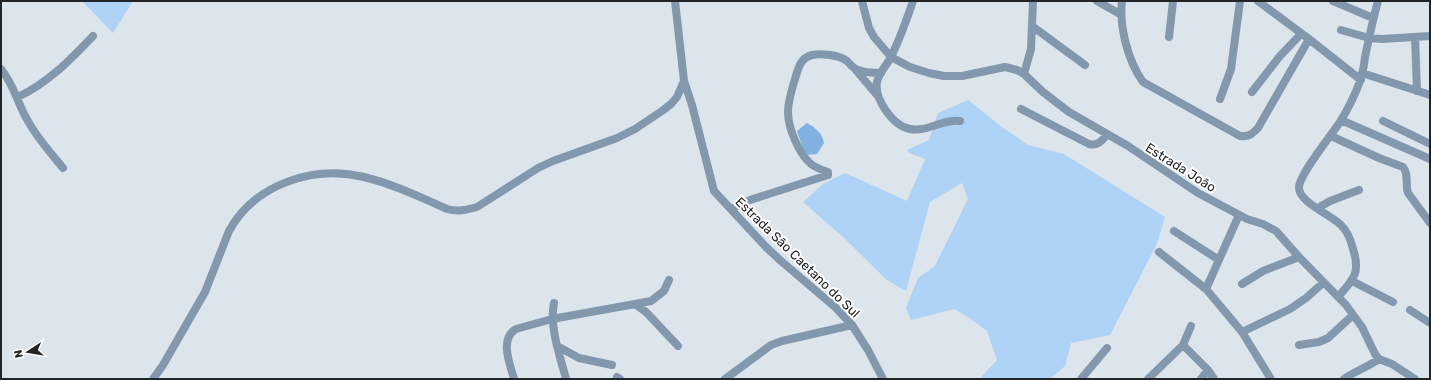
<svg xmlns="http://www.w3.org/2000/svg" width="1431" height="380" font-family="Rubik,sans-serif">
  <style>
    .green { fill: #aed3f6 }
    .water { fill: #80b1e0 }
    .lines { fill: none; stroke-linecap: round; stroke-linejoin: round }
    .minor { stroke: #8498ad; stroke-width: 8 }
    .labels { text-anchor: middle; stroke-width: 4; stroke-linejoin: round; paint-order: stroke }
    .street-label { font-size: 13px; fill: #222528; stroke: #fff }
  </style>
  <rect width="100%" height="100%" fill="#dce4ec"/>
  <path class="green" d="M82,1h51l-20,32z
    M968,100l34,27 26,18 36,9 101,63 -8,27 -47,91 -39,8 -6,23 -15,13h-68v-3l15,-16 -10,-29 -19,-14 -14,-8 -43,11 -5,-12 12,-30 17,-12 33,-67 -6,-16 -32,19 -24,89 -19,-11 -44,-43 -40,-35 20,-18 22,-11 62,28 18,-42 -16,-6 -2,-3 22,-10 9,-27z"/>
  <path class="water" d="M807,123c9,5 15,10 17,20l-7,11 -12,1 -8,-24z"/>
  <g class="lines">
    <path class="minor" d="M675,1l9,80 8,24 22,86 52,56 15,14 54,46 17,18 16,25 15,29
      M862,1l7,27 5,9 17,20 19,10 19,6 15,3h18l43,-9 12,3 7,4 19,18 26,20 59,34 70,47 49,26 16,5 13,7 23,26 47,48 16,22 13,27 4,5 13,5 23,15
      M913,1c-6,18 -13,37 -21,54 -4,9 -13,17 -15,27 -3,17 16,44 33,47 19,3 32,-10 50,-8
      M1097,1l23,13
      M1122,1c-3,26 6,60 21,81l97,54c9,1 12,-2 18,-8l51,-89
      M1258,1l51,38 52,41
      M1333,1l40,17
      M1032,26l53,39
      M1341,30l28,8 13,1 48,-3
      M1169,37l4,-36
      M1415,37l2,54
      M1,69c14,17 16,34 27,52 9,17 23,32 35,47
      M855,69l22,26
      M1362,73l68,22
      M1024,74l7,-25 2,-48
      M1252,92l28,-36 21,-22
      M18,97c30,-14 52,-37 75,-61
      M1220,99l11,-30 9,-68
      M1021,109l68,35c9,2 12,-3 18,-9
      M1341,120l89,39
      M1383,121l47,23
      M1331,136l48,22 24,9c6,7 2,17 5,26l22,30
      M1318,208l12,-7 29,-11
      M731,209l19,-9 78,-25v-3c-6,-2 -12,-4 -17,-8 -12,-10 -23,-36 -23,-52 0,-11 4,-23 7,-33 3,-10 5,-21 17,-24 10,-2 27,0 35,6 3,3 6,7 9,8 8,4 17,4 25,4
      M1174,231l45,29
      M1159,252l47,37 36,43 29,47
      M669,280l-5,11 -13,10 -16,3 11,8 32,34
      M1352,281l41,21
      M1242,284l21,-13 36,-14
      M1206,289l33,-74
      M1338,297c15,-17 23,-24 15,-48 -2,-9 -6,-18 -12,-24 -10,-10 -42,-23 -42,-37 -1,-12 33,-54 41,-66 8,-13 15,-27 20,-41 3,-7 4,-16 5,-24 4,-19 8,-38 13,-56
      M554,303c-5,23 6,53 12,76
      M1410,310l20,13
      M1191,326l-8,19 25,25 6,9
      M1242,332l48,-23 16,-11 17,-15
      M1299,345l20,-3 9,-4 25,-23
      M557,346l22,12 33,7
      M617,377l3,2
      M153,379l10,-14 42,-73 24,-61c26,-47 84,-66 135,-54 29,7 56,20 83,32 11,3 19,1 30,-2l61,-39 15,-7 64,-23 18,-9 27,-18 9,-7 6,-7 7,-16
      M514,379c-4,-15 -15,-40 2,-50l36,-10 83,-15
      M725,379l46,-34 11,-4 70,-16
      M1081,379l26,-31
      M1148,379l35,-34
      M1201,379l7,-9
      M1344,379c11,-8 24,-12 35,-20"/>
  </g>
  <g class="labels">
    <g class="street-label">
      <text transform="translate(1181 167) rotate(32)" y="5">Estrada João</text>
      <text transform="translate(798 257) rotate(44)" y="5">Estrada São Caetano do Sul</text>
    </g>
  </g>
  <rect width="1431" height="380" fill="none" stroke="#222528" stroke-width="4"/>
  <g transform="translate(28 352) rotate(258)" stroke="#ffffff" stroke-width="3" paint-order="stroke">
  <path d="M0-3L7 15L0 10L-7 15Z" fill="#222528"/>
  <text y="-6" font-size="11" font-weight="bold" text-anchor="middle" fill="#222528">N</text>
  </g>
</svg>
